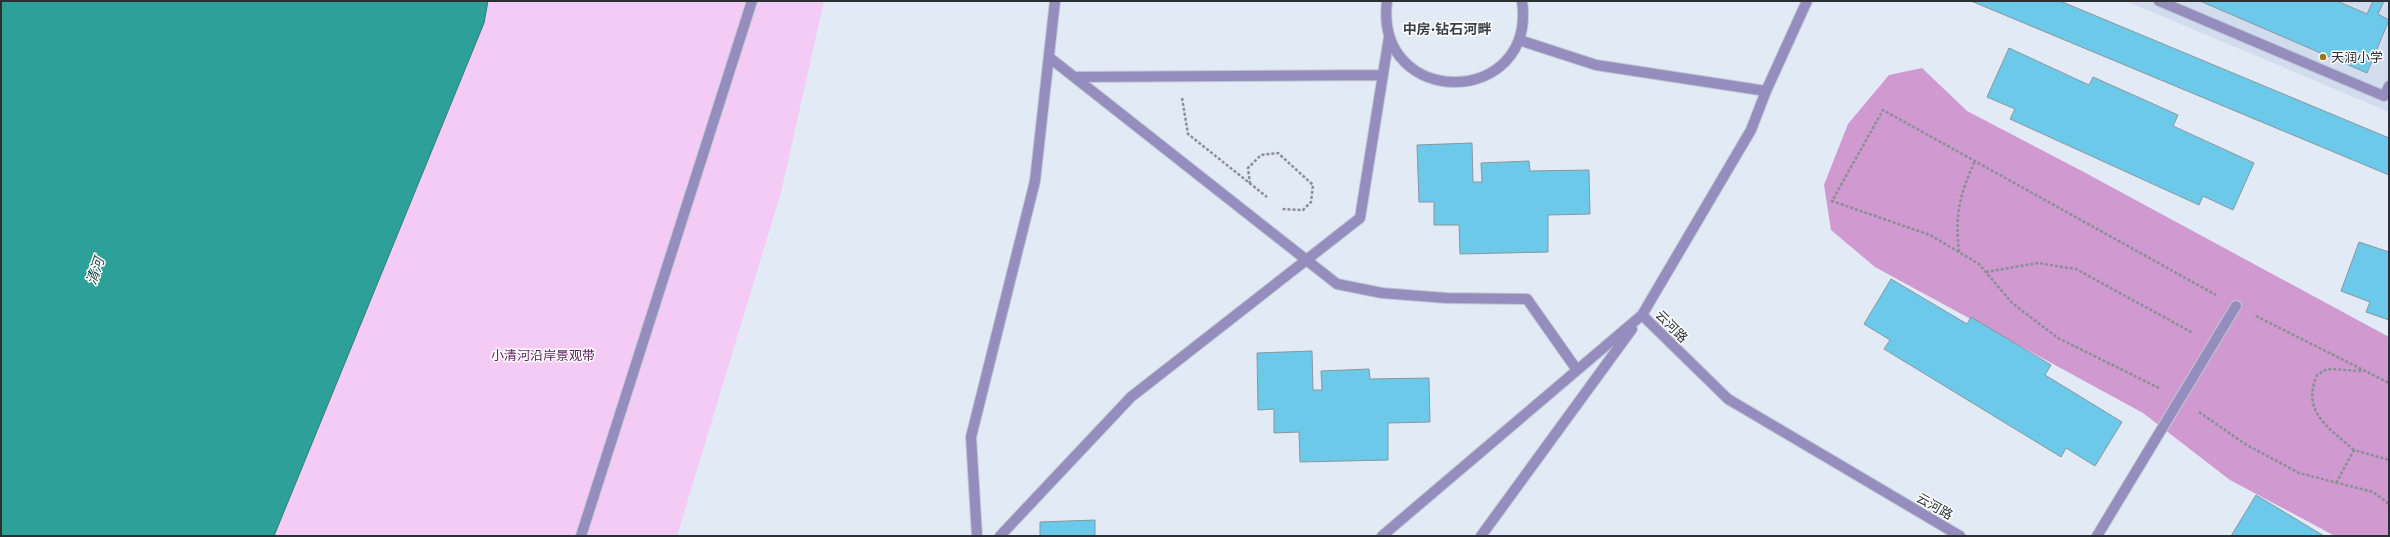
<svg xmlns="http://www.w3.org/2000/svg" width="2390" height="537" font-family="'Golos Text','Noto Sans SC',sans-serif">
  <style>
    .built { fill: #d1dcee }
    .green { fill: #f4cbf4 }
    .forest { fill: #d099d0 }
    .water { fill: #2da09a; stroke: #2d7e7b }
    .building { fill: #6cc9ea; stroke: #89979d }
    .lines { fill: none; stroke-linecap: round; stroke-linejoin: round }
    .minor-casing { stroke: #c1c8d3; stroke-width: 12 }
    .path { stroke: #898f97; stroke-width: 2.5; stroke-dasharray: 3 2; stroke-linecap: butt }
    .minor { stroke: #958dbe; stroke-width: 10 }
    .poi-dot { fill: #987720; stroke: #fff; stroke-width: 1.5 }
    .labels { text-anchor: middle; stroke-width: 3; stroke-linejoin: round; paint-order: stroke }
    .poi-label { font-size: 13px; fill: #2c2f33; stroke: #fff; text-anchor: start }
    .street-label { font-size: 13px; fill: #2c2f33; stroke: #fff }
    .park-label { font-size: 13px; fill: #5d1b5f; stroke: #fff }
    .neighbourhood-label { font-size: 14px; font-weight: bold; fill: #3a4049; stroke: #fff }
    .water-label { font-size: 14px; font-style: italic; fill: #184845; stroke: #fff }
  </style>
  <rect width="100%" height="100%" fill="#e2eaf6"/>
  <path class="built" d="M2126,1h263v111z"/>
  <path class="green" d="M488,1h336l-43,191 -104,344h-403l210,-513z"/>
  <path class="forest" d="M1922,68l45,43 113,59 309,167v199h-54l-105,-56 -87,-67 -268,-146 -44,-37 -7,-45 24,-61 41,-49z"/>
  <path class="water" d="M1,1h487l-4,22 -210,513h-273z"/>
  <path class="building" d="M1971,1h89l329,137v37z
    M2200,1h137l30,13 6,-13h11l-6,13 11,6 -22,53z
    M2009,48l80,37 4,-8 85,38 -5,11 81,37 -21,47 -30,-14 -4,9 -189,-86 5,-10 -28,-12z
    M1472,143l1,39h9l-1,-19 48,-2 1,10 59,-1 1,44 -42,1v37l-88,2 -1,-29h-25v-23h-15l-2,-57z
    M2359,242l30,10v68l-23,-8 4,-10 -29,-11z
    M1891,279l76,45 4,-7 80,48 -6,10 77,47 -27,44 -29,-18 -5,9 -177,-108 6,-9 -26,-16z
    M1312,351l1,39h9l-1,-19 48,-2 1,10 59,-1 1,44 -42,1v37l-88,2 -1,-30 -25,1v-24l-16,1 -1,-57z
    M2256,495l68,41h-93z
    M1095,520v16h-55v-14z"/>
  <g class="lines">
    <defs>
      <path id="minor" d="M1387,1c-13,109 150,107 135,0
        M1807,1l-41,90 -15,39 -109,185 86,84 232,137
        M2159,1l225,95 5,-10
        M1519,40l77,25 170,26
        M1050,58l287,226 45,9 64,5 81,1 50,71
        M1074,77l307,-2
        M581,536l171,-535
        M977,536l-6,-99 64,-256 20,-180
        M1000,536l131,-139 229,-179 29,-181
        M1382,536l260,-221
        M1481,536l151,-207
        M2097,536l139,-230"/>
    </defs>
    <use href="#minor" class="minor-casing"/>
    <path class="path" d="M1182,98l6,36 79,63
      M1250,184l-2,-16 13,-13 17,-2 35,32 -2,17 -8,8 -22,-1
      M1959,252c-4,-37 0,-57 16,-91
      M1986,272l52,-9 38,6 117,64
      M2256,316l133,67
      M2159,388l-101,-50 -46,-35 -33,-39 -49,-29 -98,-34 51,-91 333,185
      M2199,412l46,32 54,29 74,19 16,12
      M2354,450c-25,-22 -53,-38 -37,-75l10,-6 36,2
      M2336,483l18,-33 35,10"/>
    <use href="#minor" class="minor"/>
  </g>
  <circle class="poi-dot" cx="2323" cy="57" r="4"/>
  <g class="labels">
    <g class="poi-label">
      <text x="2331" y="62">天润小学</text>
    </g>
    <g class="street-label">
      <text transform="translate(1672 326) rotate(45)" y="5">云河路</text>
      <text transform="translate(1935 506) rotate(30)" y="5">云河路</text>
    </g>
    <g class="park-label">
      <text x="543" y="360">小清河沿岸景观带</text>
    </g>
    <g class="neighbourhood-label">
      <text x="1447" y="34">中房·钻石河畔</text>
    </g>
    <g class="water-label">
      <text transform="translate(95 271) rotate(-71)" y="5">清河</text>
    </g>
  </g>
  <rect width="2390" height="537" fill="none" stroke="#2c2f33" stroke-width="4"/>
</svg>
